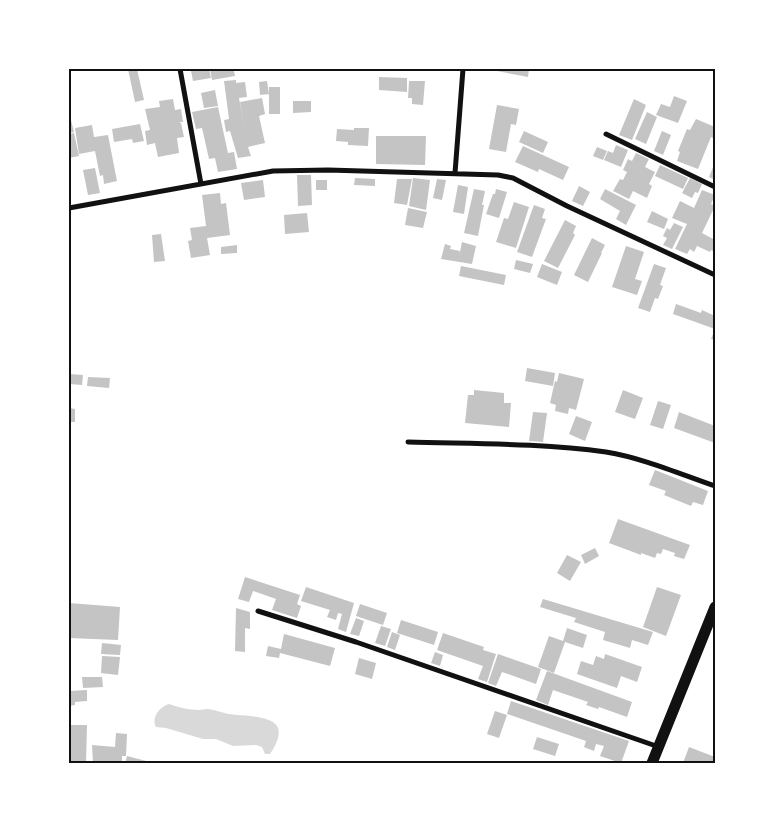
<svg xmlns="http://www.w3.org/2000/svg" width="784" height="832" font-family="'DejaVu Sans',sans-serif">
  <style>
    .water { fill: #d9d9d9 }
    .building { fill: #c4c4c4 }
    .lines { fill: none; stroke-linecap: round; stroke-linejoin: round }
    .minor { stroke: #111; stroke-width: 5 }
    .primary { stroke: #111; stroke-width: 11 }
    .neatline { fill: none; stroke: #111; stroke-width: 2 }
  </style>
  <rect width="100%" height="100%" fill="#fff"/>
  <path class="water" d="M169,704c8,3 21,6 30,6 3,0 5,-1 8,-1 7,0 15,4 22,5 12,2 41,1 48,12 5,8 -2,21 -7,28h-5l-3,-7 -6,-2 -23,1 -17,-7h-13l-37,-11 -10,-1c-5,-9 3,-20 13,-23z"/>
  <path class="building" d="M128,69h9l7,31 -9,2z
    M209,69l2,9 -18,3 -2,-10z
    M210,69h33v1l-9,1 1,5 -23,4z
    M498,69h31l-1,8 -31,-6z
    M379,77l28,1v14l-28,-2z
    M236,80v3l9,-1 2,15 -8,1 5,28 -4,-24 22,-4 3,16 -6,2 6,27 -17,4 3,9 -13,2 -8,-27 -4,1 -2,-12 5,-1 -5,-38z
    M267,81l2,13 -9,1 -1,-13z
    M409,81h16l-2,24 -11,-1v-6h-4z
    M269,87h11v27h-11z
    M215,90l3,16 -14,2 -3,-15z
    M674,96l13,5 -9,22 -22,-8 5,-11 9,3z
    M173,99l2,11 6,-1 2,13h-4l2,1 3,14 -7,1 2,15 -21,4 -3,-14 -8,2 -2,-14 5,-1 -5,-21 15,-2 -1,-6z
    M634,99l12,6 -14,35 -13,-5z
    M293,101h18v11l-18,1z
    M497,105l22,4 -3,16 -5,-1 -5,28 -17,-3z
    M218,107l10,46 6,-1 3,17 -19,3 -3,-14 -6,1 -7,-31 -6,1 -4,-17z
    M69,112l5,20 -5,1z
    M647,112l10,5 -11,27 -11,-5z
    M696,119l19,8 -2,11 -2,-1 -13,32 -21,-8 3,-9 -2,-1 9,-22 3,1z
    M140,124l4,17 -11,2 -1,-4 -18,3 -2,-13z
    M92,125l2,12 14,-2 9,46 -13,3 -1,-9 -3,1 -5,-25 -16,3 -4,-26z
    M354,128h15l-1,18 -20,-1v-3l-12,-1 1,-12 17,1z
    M524,131l24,11 -5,11 -24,-11z
    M662,131l9,4 -8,20 -9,-4z
    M74,133l5,23 -10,2v-24z
    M376,136h50l-1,29 -49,-1z
    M616,145l12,5 -7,17 -17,-7 4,-9 5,2z
    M523,146l46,21 -6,13 -24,-11 -1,3 -23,-10z
    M597,147l10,4 -4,9 -10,-4z
    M636,153l13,6 -4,8 10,5 -6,12 3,2 -5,12 -14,-7 -4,8 -16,-8 7,-12 3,1 4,-8 -4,-2 5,-11 4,2z
    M715,162v18l-6,-3z
    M660,165l28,13 -5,11 -28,-13z
    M95,168l5,25 -12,2 -5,-25z
    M297,175h14l1,30 -14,1z
    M355,178l20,1v7l-21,-1z
    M413,178l17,2 -4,30 -17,-4z
    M690,178l12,6 -4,9 -3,-1 -3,6 -10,-5z
    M397,179h15l-5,26 -13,-2z
    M437,179l9,1 -4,20 -9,-2z
    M263,180l2,17 -21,3 -3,-17z
    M316,180h11v10h-11z
    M458,185l10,2 -4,27 -11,-2z
    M579,186l11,6 -7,14 -11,-5z
    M474,189l11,2 -3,14h2l-6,31 -14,-3z
    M496,189l11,3 -8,26 -13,-4 7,-20h2z
    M605,189l31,16 -10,20 -10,-6 4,-8 -20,-12z
    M702,190l13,5 -4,9 4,2 -13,27 13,7v12l-4,-2 -1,2 -13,-6 -3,6 -4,-3 -3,5 -12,-5 12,-25 -15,-6 8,-17 14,7z
    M220,193l1,11 5,-1 4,32 -23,3 3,17 -19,3 -3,-17 4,-1 -2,-12 16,-2 -4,-31z
    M514,202l15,5 -13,41 -20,-6 8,-24 4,1z
    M534,205l11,4 -3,9 4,1 -14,38 -15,-5z
    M408,208l19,4 -4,16 -18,-3z
    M652,211l16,8 -4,10 -17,-7z
    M307,213l2,19 -24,2 -1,-19z
    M565,220l11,6 -3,7 2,2 -17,33 -14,-7z
    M674,223l9,4 -11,22 -9,-4 4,-7 -4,-2 4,-8 3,2z
    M161,234l4,27 -11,1 -2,-27z
    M592,238l13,7 -4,8h1l-14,29 -14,-7z
    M462,242l14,4 -4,18 -31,-5 4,-15 6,2 -1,3 10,2 -1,6z
    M237,245v8l-16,1v-7z
    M626,246l18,6 -9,27 7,2 -5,14 -25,-8z
    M516,260l17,4 -3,9 -16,-4z
    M542,264l20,8 -5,13 -20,-8z
    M654,264l12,4 -6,17 3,1 -5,13 -3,-1 -5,14 -12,-4z
    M461,266l45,9 -2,10 -45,-9z
    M676,304l25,9 1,-3 13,6v24l-4,-1 4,-10 -42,-15z
    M527,368l28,5 -2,13 -28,-5z
    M559,373l25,6 -8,31 -7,-2 -1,6 -13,-3 1,-6 -6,-2 5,-22 2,1z
    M69,374l14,1 -1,10 -13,-1z
    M88,377l22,1 -1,10 -22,-2z
    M474,390l30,3v10h7l-2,24 -44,-4 3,-28h6z
    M623,390l20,8 -8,21 -20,-7z
    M658,401l13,4 -8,24 -13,-4z
    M69,408l6,1v13h-6z
    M533,412l14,1 -4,29 -14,-1z
    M679,412l36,14v17l-41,-15z
    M576,416l16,6 -7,19 -16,-7z
    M655,470l53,21 -5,14 -10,-3 -2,4 -27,-11 2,-4 -17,-6z
    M618,519l72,26 -6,14 -10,-3 1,-3 -12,-4 -2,5 -4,-1 -2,5 -14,-5v2l-32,-12z
    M595,548l4,8 -14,8 -4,-9z
    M567,555l14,7 -11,19 -13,-8z
    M245,577l55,18 -3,9 4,2 -4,12 -25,-8 4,-11 -23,-8 -4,11 -11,-3z
    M306,587l48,16 -8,29 -8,-3 4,-15 -4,-1 -2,7 -9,-3 3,-7 -29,-9z
    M657,587l24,8 -15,41 -23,-9z
    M543,599l110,33 -5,13 -16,-5 -2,8 -27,-8 2,-8 -31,-10 2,-4 -36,-11z
    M69,603l51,4 -2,33 -49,-2z
    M360,604l27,9 -4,12 -27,-9z
    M236,608l14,4v17l-5,-1v24l-10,-1z
    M356,618l8,3 -5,15 -9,-2z
    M401,620l37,12 -4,13 -37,-12z
    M381,626l10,3 -6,17 -10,-3z
    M567,628l20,7 -4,13 -18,-6 -11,31 -16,-6 11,-31 14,5z
    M392,632l8,3 -5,15 -8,-3z
    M443,633l41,14 -1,3 13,4 -9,28 -9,-3 5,-13 -46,-16z
    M284,634l51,14 -5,18 -50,-13 -1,5 -13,-2 2,-10 13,3z
    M102,643l19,2 -1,10 -19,-1z
    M435,652l8,3 -3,11 -9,-3z
    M498,654l43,15 -5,15 -34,-12 -6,14 -8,-3z
    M605,654l37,13 -5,15 -16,-6 -4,12 -40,-14 4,-13 12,4 3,-9 8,3z
    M102,656l18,1 -2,18 -17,-2z
    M359,658l17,5 -4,16 -17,-5z
    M547,671l85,31 -5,15 -28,-10 -1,2 -12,-4 2,-3 -35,-12 -5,15 -12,-5z
    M82,677h20l1,10 -20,1z
    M87,690v11l-12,1v3l-6,1v-15z
    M511,701l118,40 -8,22 -21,-7 4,-10 -8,-2 -2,7 -10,-4 2,-6 -79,-27z
    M495,711l12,4 -8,23 -12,-4z
    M69,725h18l-1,38h-17z
    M116,733l11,1 -1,22h-4v7h-29l-1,-18 23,2z
    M537,737l22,7 -4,12 -22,-7z
    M689,747l26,10v6h-32z
    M127,756l27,7h-29z"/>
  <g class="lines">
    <path class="minor" d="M180,69l21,115
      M606,134l109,53
      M455,173l8,-104
      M69,208l204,-37 55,-1 170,5 15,3 54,28 148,69
      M408,442c65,2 133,1 198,10 37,6 74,22 109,34
      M258,611l98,31 303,105"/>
    <path class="primary" d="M652,763l63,-156"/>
  </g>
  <rect width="784" height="832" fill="none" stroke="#ffffff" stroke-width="140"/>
  <rect x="70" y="70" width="644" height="692" class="neatline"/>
</svg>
